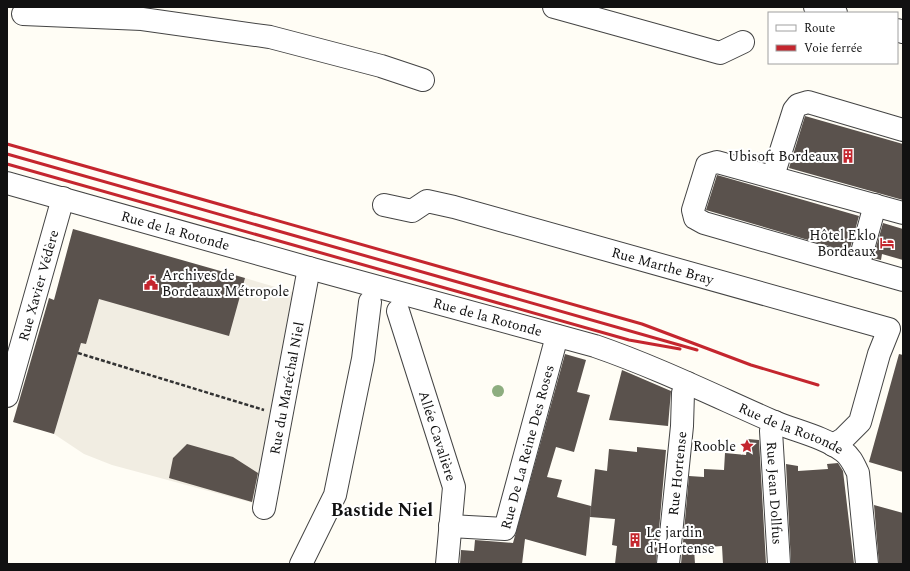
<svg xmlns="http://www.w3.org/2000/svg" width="910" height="571" font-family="Spectral,serif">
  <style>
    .plaza { fill: #f1ede2 }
    .building { fill: #5a524d }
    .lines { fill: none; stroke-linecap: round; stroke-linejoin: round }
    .minor-casing { stroke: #444; stroke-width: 24 }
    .path { stroke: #333; stroke-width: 2.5; stroke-dasharray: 4 2; stroke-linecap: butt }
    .minor { stroke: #fff; stroke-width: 22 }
    .rail { stroke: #c4262e; stroke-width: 3 }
    .tree { fill: #8dad7f }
    .labels { text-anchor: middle; stroke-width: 4; stroke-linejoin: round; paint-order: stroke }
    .poi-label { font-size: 14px; fill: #111; stroke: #fff; text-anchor: end }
    .street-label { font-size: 14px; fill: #111; stroke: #fff }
    .district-label { font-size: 18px; font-weight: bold; fill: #111; stroke: #fff }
  </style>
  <rect width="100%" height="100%" fill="#fffdf5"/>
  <path class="plaza" d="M245,278l51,15 -39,211 -145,-39 -28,-11 -30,-20 27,-91 5,1 13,-45z"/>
  <path class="building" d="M805,116l98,28v56l-114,-32z
    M717,175l142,41 -10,36 -143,-42z
    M883,223l20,6v31l-21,-6 -1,6 -8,-2z
    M73,229l172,49 -16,58 -130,-37 -13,45 -5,-1 -27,91 -41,-12 36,-124 5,2z
    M565,354l21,6 -9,32 13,3 -16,57 -18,-5 -9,30 15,3 -5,17 34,9 -5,50 -61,-17 -3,25h-62l1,-14 13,1 1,-11 38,3z
    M899,354l4,1v117l-34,-10z
    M622,370l49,21 -3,35 -59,-6z
    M748,439l11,1 7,124h-43l-1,-18 -28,2 1,16h-14l8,-88 15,1v-8l20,1 1,-17 21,2z
    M187,444l46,13 25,16 -6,29 -83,-24 4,-20z
    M637,447l29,3 -10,114h-41l2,-18 -5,-1 3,-26 -25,-2 5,-48 12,2 2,-22 28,3z
    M838,463l5,8 11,93h-63l-5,-100 12,2v5l30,-2 -1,-5z
    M874,505l29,8v51h-24z"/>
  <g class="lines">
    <defs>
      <g id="minor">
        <path d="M554,7l166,46 23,-11"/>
        <path d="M815,7l21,6"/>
        <path d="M23,14l119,5 128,18 111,29 42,14"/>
        <path d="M897,30l6,2"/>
        <path d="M773,176l21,-66 4,-5 10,-3 95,28"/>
        <path id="s1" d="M7,183l302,85 286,78c61,21 118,49 177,75 23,10 50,15 71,30 8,6 11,14 15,22l9,91"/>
        <path id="s2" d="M384,205l28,6 15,-10 27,6 435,122 -10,25 -19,68 -17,17 -10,6"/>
        <path d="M903,213l-186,-51 -10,3 -14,45 2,8 9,5 199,57"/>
        <path d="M858,267l17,-62"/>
        <path id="s3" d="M398,311l56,176 -7,77"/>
        <path id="s4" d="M7,396l56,-198"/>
        <path id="s5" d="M775,422l-4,9 8,133"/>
        <path id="s6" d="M264,508l45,-240"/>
        <path id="s7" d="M450,526l55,3 52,-193"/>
        <path d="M301,564l34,-69 28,-136 7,-57"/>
        <path id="s8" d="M668,564l14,-138 1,-33 4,-10"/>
      </g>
    </defs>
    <use href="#minor" class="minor-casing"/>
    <path class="path" d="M78,353l186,57"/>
    <use href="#minor" class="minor"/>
    <path class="rail" d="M7,144l635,180 109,41 67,20
      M7,154l690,196
      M7,164l622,176 51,9"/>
  </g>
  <circle class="tree" cx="498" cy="391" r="6"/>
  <defs>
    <symbol id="building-bare" viewBox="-9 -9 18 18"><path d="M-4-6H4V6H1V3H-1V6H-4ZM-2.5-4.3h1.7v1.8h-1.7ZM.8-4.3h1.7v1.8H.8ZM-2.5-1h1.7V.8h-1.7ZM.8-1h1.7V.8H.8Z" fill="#c4262e" stroke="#fff" stroke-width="2.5" paint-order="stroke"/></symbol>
    <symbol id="hotel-bare" viewBox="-9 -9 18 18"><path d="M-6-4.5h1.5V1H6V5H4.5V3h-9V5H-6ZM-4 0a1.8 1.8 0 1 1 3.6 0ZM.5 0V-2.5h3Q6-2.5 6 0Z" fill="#c4262e" stroke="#fff" stroke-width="2.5" paint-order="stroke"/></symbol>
    <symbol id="civic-bare" viewBox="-9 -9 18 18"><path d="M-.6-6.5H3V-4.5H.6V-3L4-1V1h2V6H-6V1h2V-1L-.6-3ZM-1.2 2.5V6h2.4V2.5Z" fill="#c4262e" stroke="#fff" stroke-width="2.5" paint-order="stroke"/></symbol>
    <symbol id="sight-bare" viewBox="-9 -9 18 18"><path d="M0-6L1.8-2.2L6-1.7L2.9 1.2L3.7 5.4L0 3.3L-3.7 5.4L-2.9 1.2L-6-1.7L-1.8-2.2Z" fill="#c4262e" stroke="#fff" stroke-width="2.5" paint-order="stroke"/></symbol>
  </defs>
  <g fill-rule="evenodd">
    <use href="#building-bare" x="838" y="146" width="20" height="20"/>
    <use href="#hotel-bare" x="877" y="233" width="20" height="20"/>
    <use href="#civic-bare" x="141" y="273" width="20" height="20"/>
    <use href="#sight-bare" x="737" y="436" width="20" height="20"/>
    <use href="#building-bare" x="625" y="530" width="20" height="20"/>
  </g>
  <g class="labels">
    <g class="poi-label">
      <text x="837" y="161">Ubisoft Bordeaux</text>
      <text x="876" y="240">Hôtel Eklo<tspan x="876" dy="16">Bordeaux</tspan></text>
      <text x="162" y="280" text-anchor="start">Archives de<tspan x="162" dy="16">Bordeaux Métropole</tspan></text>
      <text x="736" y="451">Rooble</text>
      <text x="646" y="537" text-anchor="start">Le jardin<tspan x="646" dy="16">d'Hortense</tspan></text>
    </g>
    <g class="street-label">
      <text dy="5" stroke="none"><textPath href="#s1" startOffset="175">Rue de la Rotonde</textPath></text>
      <text dy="5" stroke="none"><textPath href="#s2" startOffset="291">Rue Marthe Bray</textPath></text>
      <text dy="5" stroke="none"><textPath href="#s4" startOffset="115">Rue Xavier Védère</textPath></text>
      <text dy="5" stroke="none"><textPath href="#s1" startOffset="499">Rue de la Rotonde</textPath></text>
      <text dy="5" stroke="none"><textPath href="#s6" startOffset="122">Rue du Maréchal Niel</textPath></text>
      <text dy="5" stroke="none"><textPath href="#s1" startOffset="823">Rue de la Rotonde</textPath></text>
      <text dy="5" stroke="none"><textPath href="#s3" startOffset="131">Allée Cavalière</textPath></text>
      <text dy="5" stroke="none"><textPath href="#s7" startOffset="140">Rue De La Reine Des Roses</textPath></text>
      <text dy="5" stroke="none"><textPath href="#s8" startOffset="91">Rue Hortense</textPath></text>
      <text dy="5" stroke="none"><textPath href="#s5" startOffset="72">Rue Jean Dollfus</textPath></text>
    </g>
    <g class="district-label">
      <text x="382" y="516">Bastide Niel</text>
    </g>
  </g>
  <rect width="910" height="571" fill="none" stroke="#111111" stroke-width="16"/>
  <rect x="768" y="12" width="130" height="52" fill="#ffffff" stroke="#a0a0a0"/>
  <rect x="776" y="25" width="20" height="6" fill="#ffffff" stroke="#a0a0a0"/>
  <text x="804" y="32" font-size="12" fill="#111111">Route</text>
  <rect x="776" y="45" width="20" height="6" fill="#c4262e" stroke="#a0a0a0"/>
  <text x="804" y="52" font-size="12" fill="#111111">Voie ferrée</text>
</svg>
